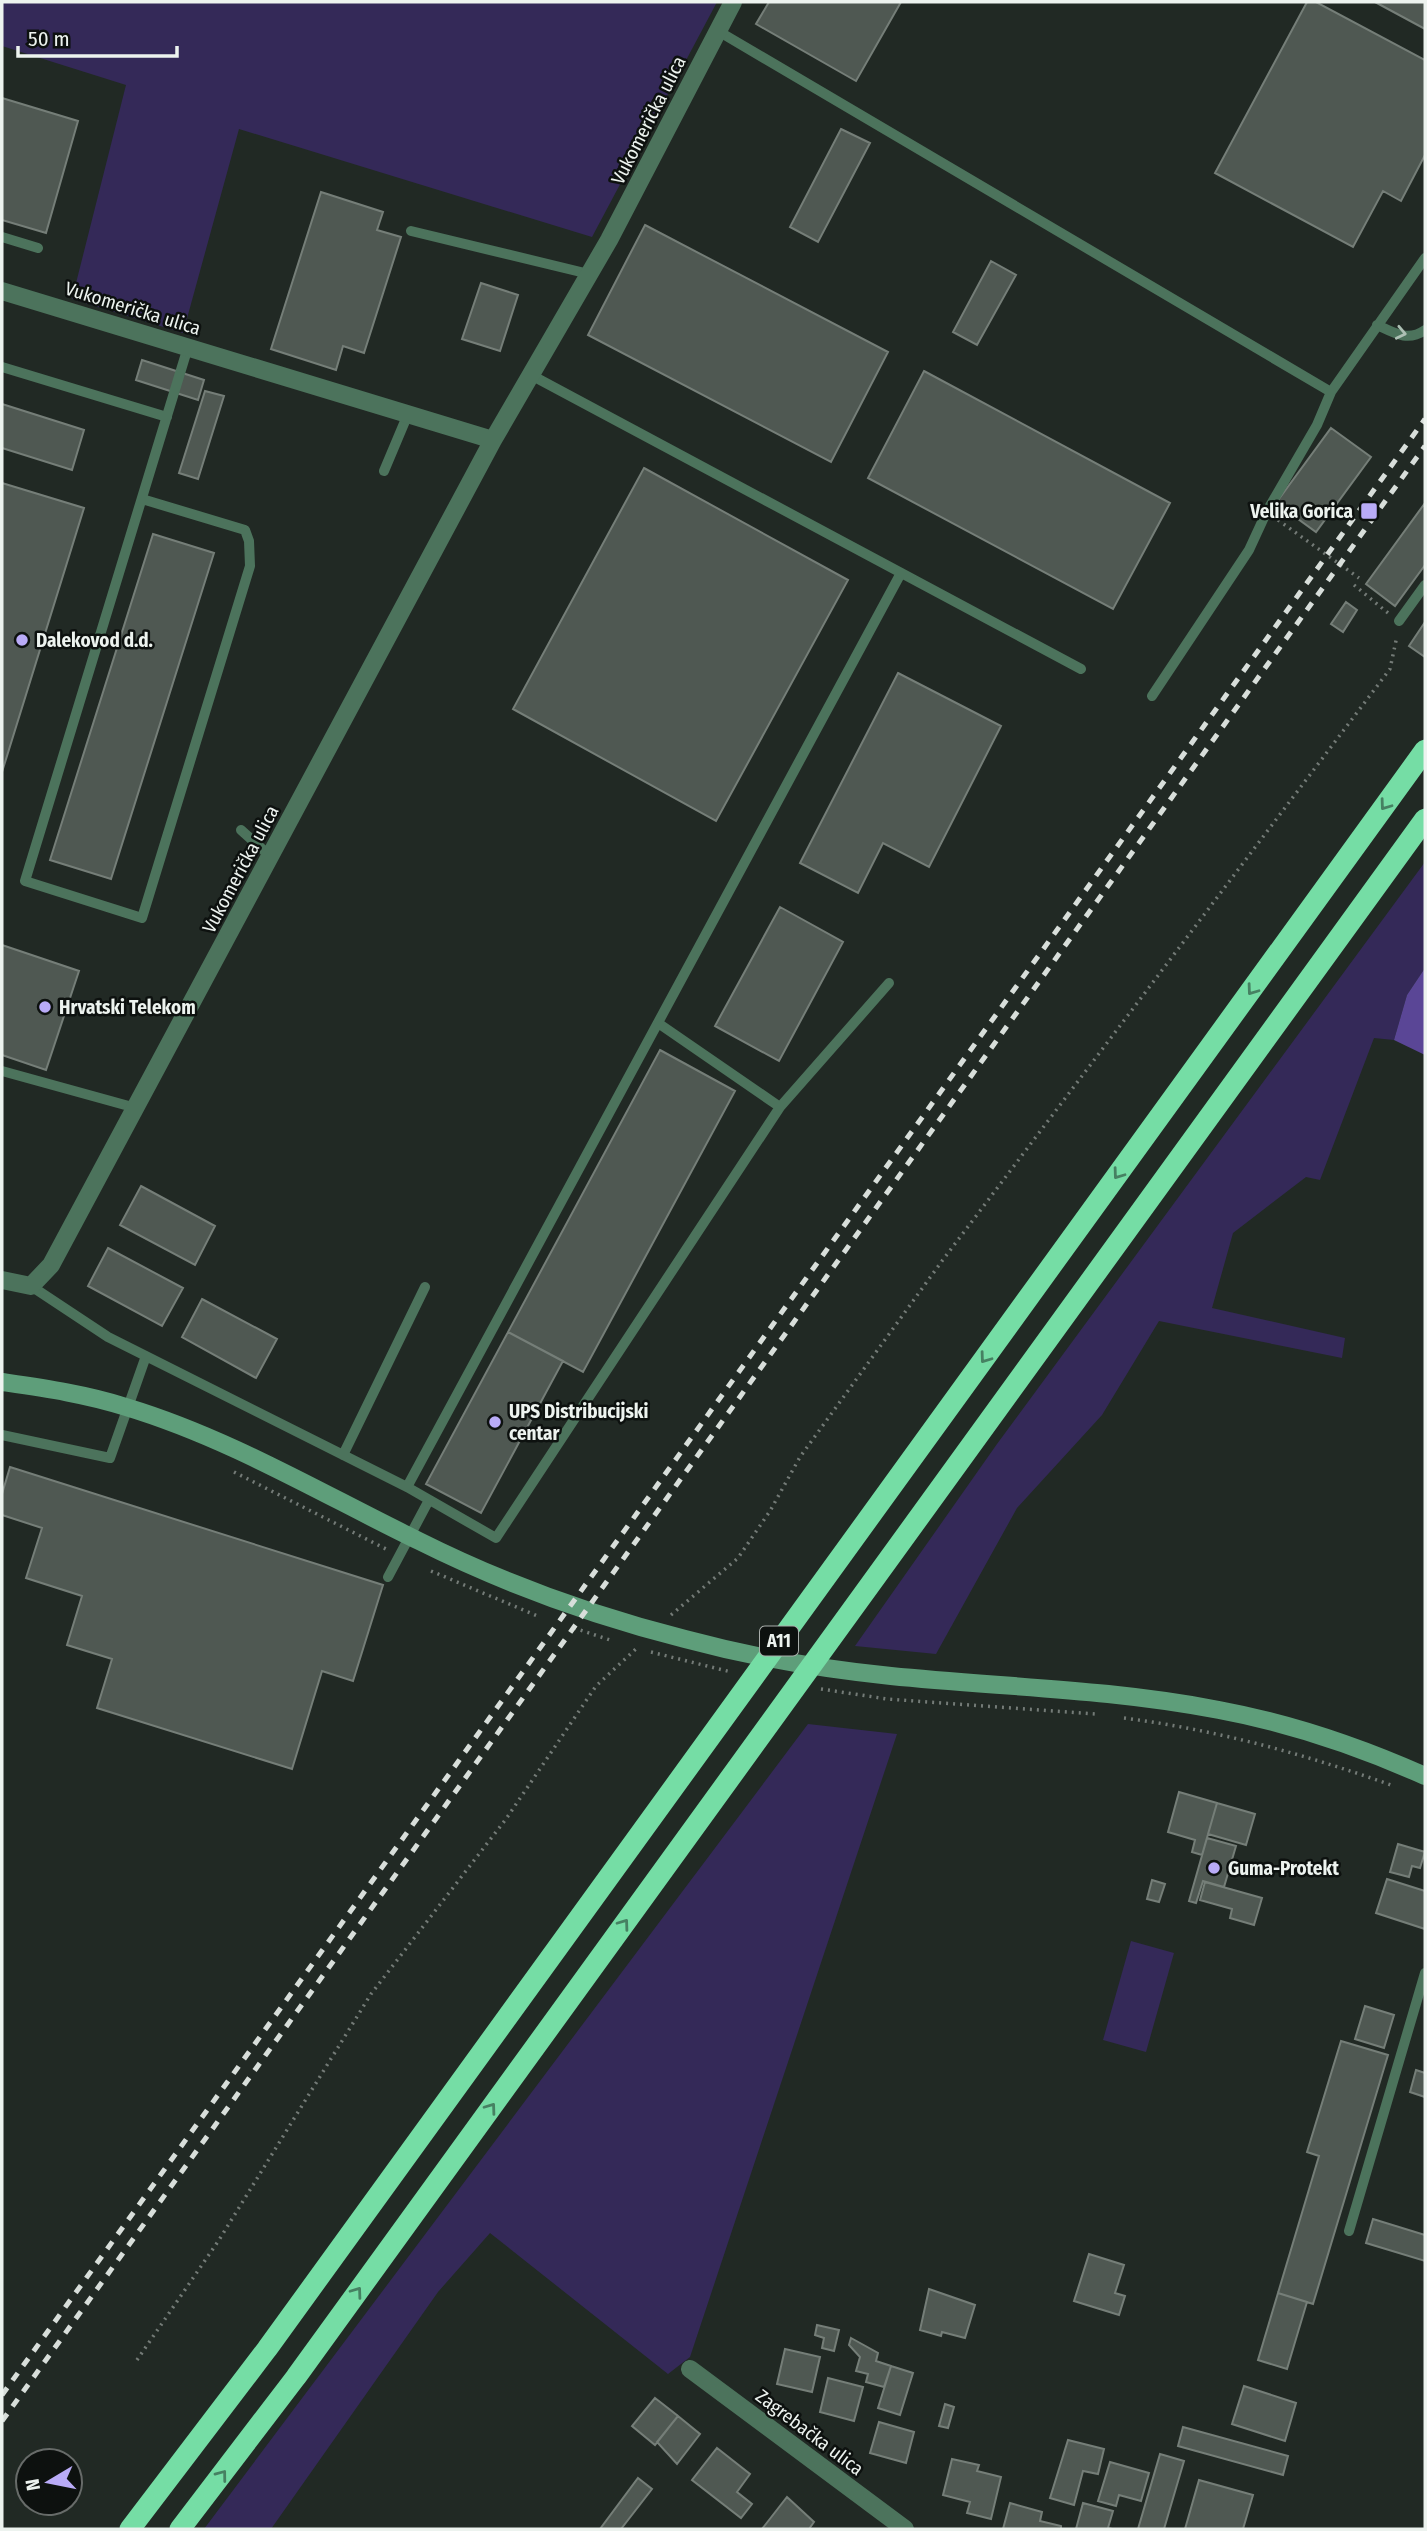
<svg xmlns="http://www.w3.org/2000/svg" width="1427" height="2531" font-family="'Fira Sans Condensed',sans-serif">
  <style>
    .green { fill: #342958 }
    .forest { fill: #5a4696 }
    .building { fill: #4f5852; stroke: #757e78; stroke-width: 2 }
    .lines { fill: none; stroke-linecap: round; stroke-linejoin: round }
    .path { stroke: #747b77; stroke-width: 3.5; stroke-dasharray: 2 5; stroke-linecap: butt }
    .service { stroke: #4c735c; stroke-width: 10 }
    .minor { stroke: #4c735c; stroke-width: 18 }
    .secondary { stroke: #5e9e7a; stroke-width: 18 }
    .motorway { stroke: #75dda5; stroke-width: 21 }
    .rail { stroke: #d8deda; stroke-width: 5; stroke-dasharray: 9 9; stroke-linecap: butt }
    .oneway { stroke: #adc0b4 }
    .oneway2 { stroke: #468162 }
    .poi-dot { fill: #b9abf7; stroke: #0d110f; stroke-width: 2.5 }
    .labels { text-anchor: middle; stroke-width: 5; stroke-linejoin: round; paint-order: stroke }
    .shield { fill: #0d110f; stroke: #aaafac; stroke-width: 2 }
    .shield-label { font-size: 18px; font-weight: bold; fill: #edf3ef }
    .street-label { font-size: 19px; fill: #edf3ef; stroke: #0d110f }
    .poi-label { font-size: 19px; font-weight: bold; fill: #edf3ef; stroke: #0d110f; text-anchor: start }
  </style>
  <rect width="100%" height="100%" fill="#212924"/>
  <path class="green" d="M2,2h715l-125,235 -353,-108 -56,204 -111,-34 54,-214 -124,-39z
    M1425,862v106l-18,27 -13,45 -20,-2 -54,142 -14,-3 -73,56 -21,75 133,30 -3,20 -183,-37 -57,94 -85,93 -81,146 -81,-8 142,-202z
    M808,1724l89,10 -207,623 -22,17 -178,-141 -52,59 -167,237h-67z
    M1131,1941l43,12 -28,99 -43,-12z"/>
  <path class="forest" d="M1425,968v87l-31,-15 13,-45z"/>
  <path class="building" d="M769,2h132l-45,79 -100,-57z
    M1307,2h9l109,58v95l-24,46 -18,-10 -30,56 -138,-74z
    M1375,2h50v27z
    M2,98l76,23 -32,112 -44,-13z
    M841,129l29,14 -52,99 -28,-15z
    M321,192l62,20 -6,18 24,7 -37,116 -21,-7 -7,24 -65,-21z
    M645,225l243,127 -57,110 -243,-127z
    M991,261l25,14 -39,70 -24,-13z
    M481,283l37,12 -18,56 -38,-12z
    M142,360l62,20 -6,20 -62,-20z
    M924,371l246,132 -57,106 -245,-131z
    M205,391l19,5 -26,83 -19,-6z
    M2,404l82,26 -12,40 -70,-22z
    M1331,428l40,29 -55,75 -40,-29z
    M644,468l204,112 -132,241 -203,-112z
    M2,483l82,25 -82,264z
    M1425,503v62l-30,41 -29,-22z
    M153,534l61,19 -103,326 -61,-19z
    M1346,602l11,8 -14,22 -12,-8z
    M1425,622v35l-16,-11z
    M898,673l103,53 -72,141 -46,-24 -25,50 -58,-30z
    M780,907l63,35 -64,119 -64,-35z
    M2,945l77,26 -33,99 -44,-15z
    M660,1050l75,41 -152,281 -75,-40z
    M141,1186l74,40 -20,39 -75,-40z
    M108,1248l75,40 -21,38 -74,-40z
    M202,1299l75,40 -21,39 -74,-41z
    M508,1332l55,29 -82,152 -55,-29z
    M10,1467l373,118 -30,96 -31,-10 -30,98 -195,-61 15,-49 -45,-14 15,-49 -56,-18 16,-50 -40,-13v-21z
    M1179,1792l38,11 -15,52 -10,-3 3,-12 -27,-8z
    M1217,1803l38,11 -9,31 -38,-11z
    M1207,1838l29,8 -12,41 -21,-6 -7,22 -7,-2z
    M1398,1844l27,8 -5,16 -8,-2 -3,11 -19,-5z
    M1387,1879l38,12v38l-49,-16z
    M1152,1880l13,4 -6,18 -12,-3z
    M1205,1882l57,16 -8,27 -24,-7 2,-9 -32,-9z
    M1365,2006l29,9 -10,33 -29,-9z
    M1341,2041l47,14 -75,249 -35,-11 41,-137 -12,-4z
    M1416,2070l9,3v24l-15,-5z
    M1373,2219l52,16v26l-59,-18z
    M1089,2254l35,11 -9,28 10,3 -6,19 -45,-14z
    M929,2289l46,16 -10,33 -23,-6 -1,4 -21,-6z
    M1278,2293l29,9 -20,67 -29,-9z
    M817,2325l22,5 -5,21 -12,-3 2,-10 -9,-3z
    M851,2338l27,15 -2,8 15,5 -7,21 -18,-5 2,-8 -12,-3 4,-14 -11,-12z
    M785,2349l35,8 -8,35 -35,-8z
    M891,2366l22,7 -13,42 -22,-7z
    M828,2378l35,9 -9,34 -34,-9z
    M1244,2386l52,17 -11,38 -53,-17z
    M655,2398l23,18 -23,29 -23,-19z
    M945,2404l9,3 -6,21 -9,-2z
    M678,2416l22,18 -23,30 -20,-22z
    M879,2422l35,10 -8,31 -36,-10z
    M1183,2427l105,29 -5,19 -105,-29z
    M1068,2440l36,9 -6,25 -15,-3 -9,34 -24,-7z
    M717,2448l33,26 -13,18 15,12 -11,14 -49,-38z
    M1160,2454l24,7 -20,68h-26z
    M952,2459l27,6 -2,6 24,6 -10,42 -24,-6 3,-11 -27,-7z
    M1110,2462l39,11 -8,28 -22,-6 -3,11 -18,-5z
    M638,2478l14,11 -31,40h-21z
    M1199,2480l54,15 -10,34h-58z
    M787,2497l27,25 -5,7h-47z
    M1010,2503l32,9 -2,9 21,5v3h-58z
    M1083,2503l30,8 -5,17 4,1h-36z"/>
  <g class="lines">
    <path class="path" d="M1278,520l81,58
      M1354,585l34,28
      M234,1472l152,77
      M431,1571l109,46
      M671,1615l67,-57 32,-47 30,-54 142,-196 448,-592 7,-33
      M574,1628l39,13
      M651,1652l80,20
      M821,1689l66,10 209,15
      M1124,1718c93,12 180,36 267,67
      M137,2360l82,-120 152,-246 135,-175 90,-133 42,-39"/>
    <path class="service" d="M718,31l613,361
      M411,231l178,43
      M2,237l36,11
      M1377,325c17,8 31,17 48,5
      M2,367l165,50
      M531,375l550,294
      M384,471l24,-57
      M142,499l103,31 4,11 1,25 -108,352 -117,-37 163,-534
      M1399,621l26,-36
      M1152,696l97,-146 18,-39 50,-86 14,-33 94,-134
      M241,830l29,26
      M2,1071l134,37
      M780,1107l109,-124
      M31,1286l77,51 299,150 89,51 284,-431 -122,-84
      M2,1435l108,23 36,-102
      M343,1455l82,-168
      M407,1487l494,-914
      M388,1577l41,-77
      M1349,2231l76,-258"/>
    <path class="minor" d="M2,291l491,149
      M2,1280l29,6 20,-21 442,-825 116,-200 124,-238
      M690,2369l215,160"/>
    <path class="secondary" d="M2,1382c41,6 84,12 124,25 103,31 196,87 293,134 84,42 175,75 266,98 67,18 137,30 206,37 110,11 220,13 328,34 70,13 141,37 206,66"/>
    <path class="motorway" d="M130,2529l137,-180 1158,-1599
      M180,2529l116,-152 1129,-1558"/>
    <path class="rail" d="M2,2395l1423,-1976
      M2,2421l1423,-1975"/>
  </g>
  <defs><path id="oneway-chevron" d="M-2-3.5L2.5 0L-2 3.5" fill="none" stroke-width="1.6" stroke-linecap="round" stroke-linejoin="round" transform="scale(1.75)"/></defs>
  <use class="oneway" href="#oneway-chevron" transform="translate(1401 333) rotate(12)"/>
  <g class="oneway2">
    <use href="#oneway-chevron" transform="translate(1385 805) rotate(126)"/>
    <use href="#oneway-chevron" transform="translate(1252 990) rotate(126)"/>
    <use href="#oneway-chevron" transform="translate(1118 1174) rotate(126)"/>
    <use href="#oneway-chevron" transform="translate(985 1358) rotate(126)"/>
    <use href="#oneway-chevron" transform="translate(624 1924) rotate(-54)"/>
    <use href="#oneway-chevron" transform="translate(491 2108) rotate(-54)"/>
    <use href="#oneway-chevron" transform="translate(357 2292) rotate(-54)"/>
    <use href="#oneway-chevron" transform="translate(222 2475) rotate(-53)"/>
  </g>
  <g class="poi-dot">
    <rect x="1360" y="502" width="18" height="18" rx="3.5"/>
    <circle cx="22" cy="640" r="7"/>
    <circle cx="45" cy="1007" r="7"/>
    <circle cx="495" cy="1422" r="7"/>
    <circle cx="1214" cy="1868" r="7"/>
  </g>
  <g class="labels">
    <rect class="shield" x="760" y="1626.5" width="38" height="29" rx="5"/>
    <g class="shield-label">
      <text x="779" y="1647">A11</text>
    </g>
    <g class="street-label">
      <text transform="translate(648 120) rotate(-63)" y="7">Vukomerička ulica</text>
      <text transform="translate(133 308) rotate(17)" y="7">Vukomerička ulica</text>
      <text transform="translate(240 869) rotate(-62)" y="7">Vukomerička ulica</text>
      <text transform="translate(810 2432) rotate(37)" y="7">Zagrebačka ulica</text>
    </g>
    <g class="poi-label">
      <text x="1353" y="518" text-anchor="end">Velika Gorica</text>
      <text x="36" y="647">Dalekovod d.d.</text>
      <text x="59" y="1014">Hrvatski Telekom</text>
      <text x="509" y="1418">UPS Distribucijski<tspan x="509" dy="22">centar</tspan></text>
      <text x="1228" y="1875">Guma-Protekt</text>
    </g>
  </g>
  <rect width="1427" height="2531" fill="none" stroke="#edf3ef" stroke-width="7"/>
  <g transform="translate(49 2482) rotate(260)"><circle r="33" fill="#0d110f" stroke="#676b69" stroke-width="2"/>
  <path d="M0-5L12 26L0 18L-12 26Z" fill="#b9abf7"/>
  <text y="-10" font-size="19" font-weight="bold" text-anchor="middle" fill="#edf3ef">N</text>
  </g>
  <path d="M18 46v10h159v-10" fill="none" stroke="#edf3ef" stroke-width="3.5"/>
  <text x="28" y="46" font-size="21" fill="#edf3ef" stroke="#0d110f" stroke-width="5" paint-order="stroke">50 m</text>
</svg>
